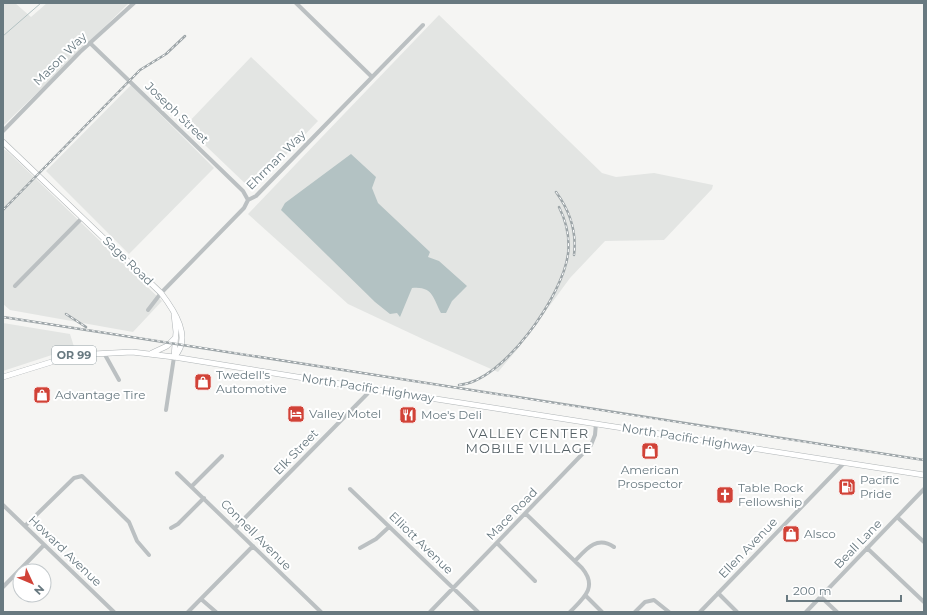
<svg xmlns="http://www.w3.org/2000/svg" width="927" height="615" font-family="Montserrat,sans-serif">
  <style>
    .built { fill: #e3e5e3 }
    .water { fill: #b3c2c3 }
    .lines { fill: none; stroke-linecap: round; stroke-linejoin: round }
    .stream { stroke: #b3c2c3; stroke-width: 1 }
    .major-casing { stroke: #afb4b6; stroke-width: 6 }
    .minor { stroke: #bbc0c2; stroke-width: 4 }
    .major { stroke: #fff; stroke-width: 5 }
    .rail-casing { stroke: #9da5a8; stroke-width: 2.5 }
    .rail { stroke: #fff; stroke-width: 1; stroke-dasharray: 3; stroke-linecap: butt }
    .labels { text-anchor: middle; stroke-width: 4; stroke-linejoin: round; paint-order: stroke }
    .shield { fill: #fff; stroke: #95a1a6; stroke-width: 1 }
    .shield-label { font-size: 11px; font-weight: bold; fill: #687980 }
    .street-label { font-size: 12px; fill: #687980; stroke: #fff }
    .poi-label { font-size: 12px; fill: #687980; stroke: #fff; text-anchor: start }
    .neighbourhood-label { font-size: 13px; letter-spacing: 1px; fill: #556166; stroke: #fff }
  </style>
  <rect width="100%" height="100%" fill="#f5f5f3"/>
  <path class="built" d="M3,3h12l16,14 16,-14h82l-126,123z
    M439,15l163,158 14,4 38,-4 59,12 -1,4 -48,51 -59,1 -35,37 -50,68 -22,26 -71,-31 -79,-37 -100,-90z
    M251,57l67,64 -66,69 -67,-64z
    M131,85l83,83 -85,86 -83,-83z
    M3,149l4,2 155,150 -29,31 -123,-22 -7,-6z
    M3,323l67,11 5,16 -14,2 -58,19z"/>
  <path class="water" d="M351,154l25,23 -4,11 6,15 52,49 -2,5 11,4 28,25 -15,15 -6,12h-5c-8,-15 -8,-27 -29,-25l-12,29 -3,-4 -7,1 -15,-12 -94,-92 4,-7z"/>
  <g class="lines">
    <path class="stream" d="M3,36l38,-33"/>
    <defs>
      <path id="major" d="M3,142l158,151c13,17 32,45 13,64
        M152,353l15,-7 8,-8
        M174,357l2,-25 -2,-18
        M3,377l71,-22 58,-3 42,5 198,32 552,86"/>
    </defs>
    <use href="#major" class="major-casing"/>
    <path class="minor" d="M296,3l76,74
      M90,43l153,148 5,9
      M3,131l77,-79 54,-49
      M15,286l67,-68
      M148,310l13,-17 83,-85 4,-8 8,-4 167,-171
      M104,353l15,27
      M166,410l8,-53
      M177,473l144,139
      M192,486l30,-30
      M350,489l128,123
      M3,505l111,107
      M526,514l56,54c16,19 2,30 -12,44
      M897,517l27,25
      M25,526l49,-48 8,-2 47,46 8,19 12,14
      M171,528l7,-4 26,-26
      M235,528l137,-139
      M497,543l38,38
      M360,548l16,-9 13,-12
      M867,548l57,54
      M575,561c11,-12 22,-26 39,-14
      M3,587l41,-42
      M718,593l19,19
      M586,596l16,16
      M821,597l16,15
      M201,599l15,13
      M188,612l65,-66
      M430,612l161,-167 4,-10 1,-12
      M635,612l10,-10 9,-2 15,12
      M700,612l144,-149
      M806,612l118,-123"/>
    <use href="#major" class="major"/>
    <defs>
      <path id="rail" d="M556,192c14,19 21,39 18,63
        M3,210l137,-140 26,-16 19,-18
        M66,314l20,13
        M3,317c307,47 614,97 921,143
        M459,385c44,-3 104,-90 109,-131 2,-16 -2,-33 -9,-47"/>
    </defs>
    <use href="#rail" class="rail-casing"/>
    <use href="#rail" class="rail"/>
  </g>
  <defs>
    <symbol id="shop-square" viewBox="-11 -11 22 22"><rect x="-9" y="-9" width="18" height="18" rx="4" fill="#d14237" stroke="#fff"/><path d="M-5-2.5h2.3a2.7 3.5 0 0 1 5.4 0H5L5.5 6h-11ZM-1.5-2.5h3a1.5 2.3 0 0 0-3 0Z" fill="#fff"/></symbol>
    <symbol id="hotel-square" viewBox="-11 -11 22 22"><rect x="-9" y="-9" width="18" height="18" rx="4" fill="#d14237" stroke="#fff"/><path d="M-6-4.5h1.5V1H6V5H4.5V3h-9V5H-6ZM-4 0a1.8 1.8 0 1 1 3.6 0ZM.5 0V-2.5h3Q6-2.5 6 0Z" fill="#fff"/></symbol>
    <symbol id="restaurant-square" viewBox="-11 -11 22 22"><rect x="-9" y="-9" width="18" height="18" rx="4" fill="#d14237" stroke="#fff"/><path d="M-5-6h1v4h1v-4h1v4h1v-4h1v5L-1.5 .5V6h-2V.5L-5-1ZM5-6V6H3V1.5H1.5Q1.5-4 5-6Z" fill="#fff"/></symbol>
    <symbol id="fuel-square" viewBox="-11 -11 22 22"><rect x="-9" y="-9" width="18" height="18" rx="4" fill="#d14237" stroke="#fff"/><path d="M-5.5-6h7V0h2V4h1.3V-2.5L3-4.5l.8-.8L6-3V5H2.5V1h-1V6h-7ZM-4.2-4.7v3.2H.2V-4.7Z" fill="#fff"/></symbol>
    <symbol id="church-square" viewBox="-11 -11 22 22"><rect x="-9" y="-9" width="18" height="18" rx="4" fill="#d14237" stroke="#fff"/><path d="M-1.2-6h2.4v3.5h3.3v2.4h-3.3V6h-2.4V-.1h-3.3v-2.4h3.3Z" fill="#fff"/></symbol>
  </defs>
  <g fill-rule="evenodd">
    <use href="#shop-square" x="193" y="372" width="20" height="20"/>
    <use href="#shop-square" x="32" y="385" width="20" height="20"/>
    <use href="#hotel-square" x="286" y="404" width="20" height="20"/>
    <use href="#restaurant-square" x="398" y="405" width="20" height="20"/>
    <use href="#shop-square" x="640" y="441" width="20" height="20"/>
    <use href="#fuel-square" x="837" y="477" width="20" height="20"/>
    <use href="#church-square" x="715" y="485" width="20" height="20"/>
    <use href="#shop-square" x="781" y="524" width="20" height="20"/>
  </g>
  <g class="labels">
    <rect class="shield" x="52" y="346" width="44" height="18" rx="3"/>
    <g class="shield-label">
      <text x="74" y="359">OR 99</text>
    </g>
    <g class="street-label">
      <text transform="translate(60 59) rotate(-45)" y="4">Mason Way</text>
      <text transform="translate(177 113) rotate(44)" y="4">Joseph Street</text>
      <text transform="translate(276 160) rotate(-45)" y="4">Ehrman Way</text>
      <text transform="translate(128 261) rotate(44)" y="4">Sage Road</text>
      <text transform="translate(368 388) rotate(9)" y="4">North Pacific Highway</text>
      <text transform="translate(688 438) rotate(9)" y="4">North Pacific Highway</text>
      <text transform="translate(296 452) rotate(-46)" y="4">Elk Street</text>
      <text transform="translate(512 514) rotate(-46)" y="4">Mace Road</text>
      <text transform="translate(256 535) rotate(45)" y="4">Connell Avenue</text>
      <text transform="translate(421 543) rotate(44)" y="4">Elliott Avenue</text>
      <text transform="translate(858 544) rotate(-46)" y="4">Beall Lane</text>
      <text transform="translate(748 548) rotate(-46)" y="4">Ellen Avenue</text>
      <text transform="translate(65 551) rotate(44)" y="4">Howard Avenue</text>
    </g>
    <g class="poi-label">
      <text x="216" y="379">Twedell's<tspan x="216" dy="14">Automotive</tspan></text>
      <text x="55" y="399">Advantage Tire</text>
      <text x="309" y="418">Valley Motel</text>
      <text x="421" y="419">Moe's Deli</text>
      <text x="650" y="474" text-anchor="middle">American<tspan x="650" dy="14">Prospector</tspan></text>
      <text x="860" y="484">Pacific<tspan x="860" dy="14">Pride</tspan></text>
      <text x="738" y="492">Table Rock<tspan x="738" dy="14">Fellowship</tspan></text>
      <text x="804" y="538">Alsco</text>
    </g>
    <g class="neighbourhood-label">
      <text x="529" y="438">VALLEY CENTER<tspan x="529" dy="15">MOBILE VILLAGE</tspan></text>
    </g>
  </g>
  <rect width="927" height="615" fill="none" stroke="#687980" stroke-width="8"/>
  <g transform="translate(32 583) rotate(134)"><circle r="19" fill="#ffffff" stroke="#c3c9cc"/>
  <path d="M0-3L7 15L0 10L-7 15Z" fill="#d14237"/>
  <text y="-6" font-size="11" font-weight="bold" text-anchor="middle" fill="#687980">N</text>
  </g>
  <path d="M787 595v6h114v-6" fill="none" stroke="#687980" stroke-width="2"/>
  <text x="793" y="595" font-size="12" fill="#687980" stroke="#ffffff" stroke-width="3" paint-order="stroke">200 m</text>
</svg>
